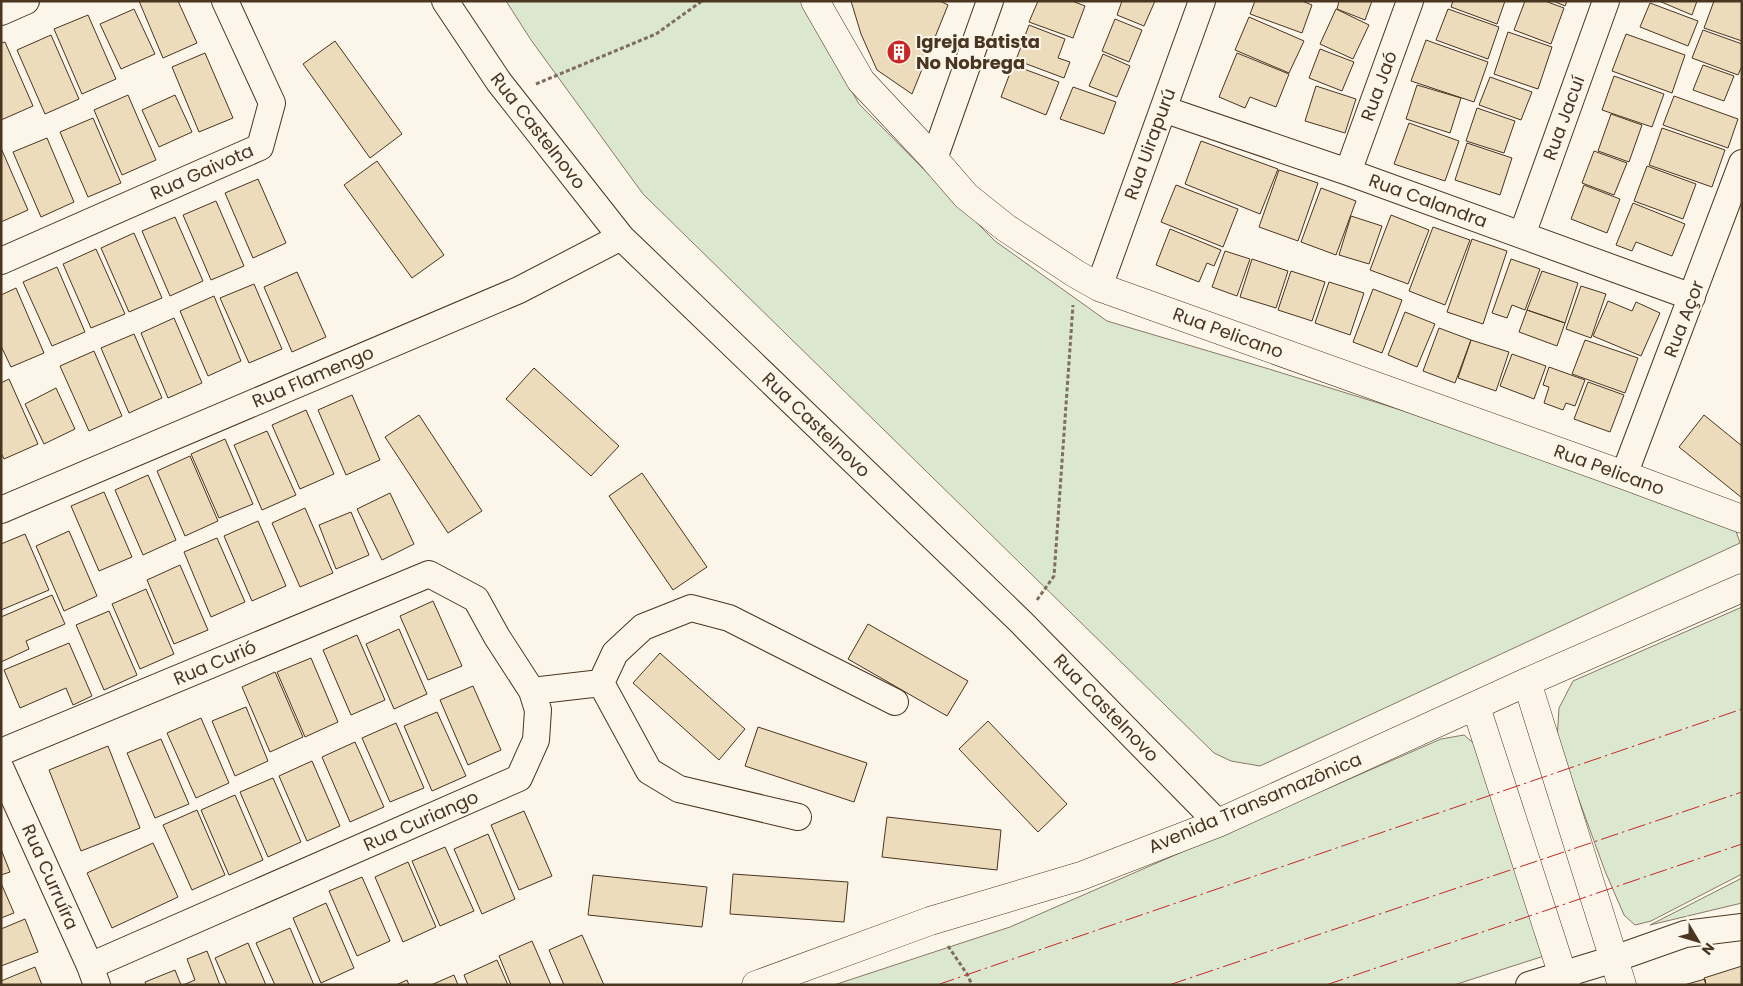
<svg xmlns="http://www.w3.org/2000/svg" width="1743" height="986" font-family="Poppins,sans-serif">
  <style>
    .green { fill: #dce7d0; stroke: #887966 }
    .building { fill: #ecdcbc; stroke: #4a3520 }
    .lines { fill: none; stroke-linecap: round; stroke-linejoin: round }
    .street-casing { stroke: #4a3520; stroke-width: 28 }
    .secondary-casing { stroke: #4a3520; stroke-width: 29 }
    .path { stroke: #7f6f5c; stroke-width: 3; stroke-dasharray: 4 2.5; stroke-linecap: butt }
    .street { stroke: #fbf6e9; stroke-width: 26 }
    .secondary { stroke: #fbf6e9; stroke-width: 28 }
    .power { stroke: #c62828; stroke-width: 1; stroke-dasharray: 18 4 2.5 4; stroke-linecap: butt }
    .labels { text-anchor: middle; stroke-width: 4; stroke-linejoin: round; paint-order: stroke }
    .poi-label { font-size: 18px; font-weight: bold; fill: #4a3520; stroke: #fbf6e9; text-anchor: start }
    .street-label { font-size: 18px; fill: #4a3520; stroke: #fbf6e9 }
  </style>
  <rect width="100%" height="100%" fill="#fbf6e9"/>
  <path class="green" d="M506,1h295l58,103 136,137 112,80 162,48 431,134 35,25 5,15 -480,223 -29,-5 -17,-8 -571,-559 -112,-154z
    M1742,607v267l-91,47 -16,4 -11,-10 -19,-44 -48,-131 2,-32 14,-27z
    M1464,735l14,12 66,209 -90,29h-620l176,-58 431,-188z
    M1742,878v25l-92,22z"/>
  <path class="building" d="M139,1h39l19,42 -34,15z
    M851,1h89l8,4 -36,89 -35,-24 -16,-36z
    M1038,1h34l13,5 -12,32 -44,-16z
    M1122,1h33l-11,25 -27,-11z
    M1255,1h47l10,4 -10,28 -52,-19z
    M1339,1h33l-7,19 -28,-11z
    M1453,1h52l-8,23 -46,-17z
    M1525,1h20l19,7 -13,36 -37,-14z
    M1553,1h14l-2,5z
    M1659,1h38l-5,14z
    M1714,1h28v40l-38,-13z
    M1650,3l48,18 -10,25 -48,-19z
    M134,9l21,45 -34,15 -21,-45z
    M1336,9l33,16 -16,34 -33,-15z
    M1448,9l51,18 -11,32 -52,-19z
    M88,15l28,64 -34,15 -28,-65z
    M1249,17l55,24 -15,32 -54,-23z
    M1115,19l27,11 -13,32 -27,-11z
    M1029,25l36,14 -7,19 12,4 -6,16 -48,-18z
    M1703,30l39,14v22l-4,9 -46,-17z
    M1508,32l44,15 -14,42 -44,-15z
    M1626,34l59,21 -13,38 -60,-22z
    M51,35l28,64 -34,15 -28,-64z
    M1426,40l62,22 -14,40 -63,-21z
    M335,41l67,93 -32,24 -67,-94z
    M5,42l28,64 -32,14v-77z
    M1320,49l34,13 -12,29 -33,-13z
    M205,53l28,65 -34,14 -27,-65z
    M1237,53l52,21 -13,33 -26,-10 -5,11 -26,-11z
    M1103,54l27,12 -13,31 -28,-11z
    M1013,65l46,17 -13,33 -45,-18z
    M1703,65l31,11 -10,25 -31,-11z
    M1614,76l50,18 -12,33 -50,-17z
    M1490,77l42,15 -11,28 -42,-15z
    M1417,85l44,13 -11,35 -44,-14z
    M1316,86l40,13 -11,34 -40,-12z
    M1073,87l43,15 -12,32 -44,-15z
    M128,95l28,65 -34,15 -28,-65z
    M175,95l17,37 -33,15 -17,-37z
    M1674,96l64,23 -10,29 -65,-23z
    M1477,108l38,13 -11,32 -38,-12z
    M1611,114l31,11 -13,37 -31,-11z
    M93,118l28,65 -33,14 -28,-65z
    M1409,123l50,18 -14,40 -51,-17z
    M1662,128l63,22 -13,37 -63,-22z
    M47,138l27,64 -33,15 -28,-65z
    M1201,141l77,28 -18,45 -75,-30z
    M1467,143l45,15 -12,37 -45,-15z
    M1,148l27,62 -27,12z
    M1594,151l33,12 -13,32 -32,-12z
    M377,161l67,94 -32,23 -68,-93z
    M1647,166l49,18 -13,35 -49,-18z
    M1279,170l39,13 -20,58 -39,-14z
    M258,179l28,64 -33,15 -28,-65z
    M1176,185l62,24 -15,38 -62,-25z
    M1584,185l36,14 -13,34 -36,-14z
    M1321,188l35,13 -20,54 -35,-13z
    M216,201l28,65 -33,14 -28,-65z
    M1633,203l52,21 -13,32 -36,-14 -4,9 -16,-6z
    M1391,215l38,15 -21,54 -38,-14z
    M1351,216l31,10 -13,38 -30,-9z
    M175,217l28,64 -33,15 -28,-65z
    M1433,227l37,13 -25,65 -36,-14z
    M1170,229l51,21 -7,16 -7,-3 -8,19 -43,-17z
    M134,233l28,65 -33,14 -28,-64z
    M1472,239l35,12 -24,73 -36,-12z
    M96,249l29,65 -34,14 -28,-64z
    M1225,251l25,8 -13,37 -25,-9z
    M1252,259l36,12 -12,37 -36,-11z
    M1511,259l29,10 -15,41 -13,-5 -5,13 -15,-5z
    M57,267l28,65 -33,14 -29,-64z
    M1291,271l34,11 -13,39 -34,-11z
    M1542,271l36,12 -13,40 -38,-13z
    M297,272l29,65 -34,15 -28,-65z
    M1329,282l35,11 -14,42 -35,-12z
    M254,284l28,65 -33,14 -29,-65z
    M1581,286l25,8 -15,44 -25,-9z
    M16,288l28,65 -33,14 -10,-21v-51z
    M1373,289l29,11 -20,53 -29,-11z
    M214,296l27,65 -33,15 -28,-65z
    M1608,301l24,10 4,-9 24,11 -19,43 -48,-20z
    M1527,310l38,13 -8,23 -38,-14z
    M1405,312l30,12 -18,43 -29,-12z
    M174,318l28,65 -34,15 -27,-65z
    M1439,328l32,12 -16,43 -32,-12z
    M134,334l28,64 -33,15 -28,-65z
    M1471,340l38,12 -13,39 -38,-13z
    M1585,340l53,18 -13,35 -53,-19z
    M94,351l28,65 -33,15 -29,-65z
    M1512,354l34,12 -12,33 -34,-13z
    M1549,367l36,13 -10,26 -9,-3 -3,7 -19,-7 5,-16 -6,-2z
    M534,368l85,78 -28,30 -85,-77z
    M9,379l29,65 -34,15 -3,-6v-70z
    M1588,382l36,13 -14,37 -36,-13z
    M56,388l19,41 -31,15 -19,-40z
    M352,395l28,65 -34,15 -28,-65z
    M306,410l28,64 -34,15 -28,-64z
    M419,415l63,96 -34,22 -63,-96z
    M1704,415l38,31v52l-63,-51z
    M267,431l29,64 -34,15 -28,-65z
    M225,439l28,65 -34,14 -28,-64z
    M190,456l28,65 -33,15 -28,-65z
    M642,473l65,94 -34,23 -64,-94z
    M148,475l28,65 -33,15 -28,-65z
    M104,492l28,65 -33,14 -28,-65z
    M390,493l24,51 -32,16 -25,-51z
    M305,508l28,65 -33,14 -28,-64z
    M351,512l18,43 -33,14 -17,-44z
    M258,521l28,65 -34,15 -28,-65z
    M69,531l28,65 -33,15 -28,-65z
    M25,534l24,56 -48,20v-66z
    M217,538l28,64 -34,15 -27,-65z
    M180,565l28,65 -34,14 -27,-64z
    M146,589l28,65 -34,15 -28,-65z
    M52,595l13,29 -39,17 3,8 -28,13v-45z
    M433,601l29,65 -34,14 -28,-64z
    M109,611l28,64 -33,15 -28,-65z
    M868,624l100,57 -21,35 -99,-57z
    M399,629l28,65 -33,15 -28,-65z
    M357,635l28,65 -34,15 -28,-65z
    M69,643l23,53 -19,9 -7,-17 -46,20 -16,-38z
    M660,653l85,76 -26,31 -86,-77z
    M311,658l27,64 -33,15 -28,-65z
    M275,672l28,65 -33,15 -28,-65z
    M473,686l28,64 -33,15 -28,-65z
    M246,707l22,54 -33,15 -23,-55z
    M437,712l29,64 -34,15 -28,-65z
    M201,718l28,65 -33,15 -29,-65z
    M988,721l79,83 -29,28 -79,-83z
    M396,723l28,65 -34,14 -28,-64z
    M758,727l109,36 -13,39 -109,-36z
    M161,739l28,65 -34,14 -28,-65z
    M355,742l29,65 -34,15 -28,-65z
    M108,746l32,82 -59,23 -32,-81z
    M312,761l28,65 -33,15 -28,-65z
    M273,778l28,64 -33,15 -28,-65z
    M235,795l28,65 -34,15 -28,-65z
    M197,810l28,65 -33,15 -29,-65z
    M524,811l28,65 -33,14 -28,-65z
    M887,817l114,13 -4,40 -115,-13z
    M488,834l27,65 -33,15 -28,-65z
    M153,843l25,54 -66,31 -25,-55z
    M445,847l29,64 -34,15 -28,-65z
    M1,849l9,23 -9,3z
    M408,862l28,65 -33,15 -28,-65z
    M733,874l115,8 -4,40 -114,-8z
    M593,875l114,12 -5,40 -114,-12z
    M362,877l28,64 -33,15 -28,-65z
    M1,883l13,30 -13,5z
    M326,903l28,65 -33,15 -28,-65z
    M25,919l13,33 -37,14v-37z
    M290,928l24,57h-39l-19,-42z
    M582,935l22,50h-40l-15,-35z
    M532,941l19,44h-40l-12,-29z
    M248,943l18,42h-39l-12,-27z
    M207,951l13,34h-37l12,-5 -8,-21z
    M497,960l11,25h-40l-4,-10z
    M1742,966v19h-36l-2,-7z
    M35,967l7,18h-41v-4z
    M175,970l6,15h-35l-1,-3z
    M454,975l4,10h-27z
    M1705,979l1,6h-22z
    M407,980l2,5h-13z"/>
  <g class="lines">
    <defs>
      <path id="street" d="M445,1l54,81 122,155 400,385 197,201
        M1,12l25,-11
        M1163,109l185,63 344,125
        M934,159l56,-158
        M1348,172l62,-171
        M1522,235l84,-234
        M1,261l259,-114 12,-44 -47,-102
        M1099,287l103,-286
        M1624,475l118,-312
        M1,510l518,-220 102,-53
        M601,683l14,-30 28,-26 48,-19 38,10 166,84
        M532,691l69,-8 48,88 30,18 119,28
        M1,752l428,-178 47,25 21,38 35,54 6,19 -2,30 -17,38 -429,188
        M1,769l89,197 7,19
        M1529,985l85,-26 71,-25 57,-7"/>
      <path id="secondary" d="M815,1l46,80 73,78 32,37 40,32 70,46 23,13 525,188 118,44
        M1527,682l95,303
        M1476,707l90,278
        M756,985l174,-64 151,-45 137,-53 309,-141 215,-94"/>
    </defs>
    <use href="#street" class="street-casing"/>
    <use href="#secondary" class="secondary-casing"/>
    <path class="path" d="M536,84l120,-50 46,-33
      M1037,600l17,-24 19,-271
      M948,946l19,28 5,11"/>
    <use href="#street" class="street"/>
    <use href="#secondary" class="secondary"/>
    <path class="power" d="M937,985l805,-276
      M1169,985l573,-193
      M1326,985l416,-141"/>
  </g>
  <defs>
    <symbol id="building-disc" viewBox="-11 -11 22 22"><circle r="9.5" fill="#c62828" stroke="#fbf6e9"/><path d="M-4-6H4V6H1V3H-1V6H-4ZM-2.5-4.3h1.7v1.8h-1.7ZM.8-4.3h1.7v1.8H.8ZM-2.5-1h1.7V.8h-1.7ZM.8-1h1.7V.8H.8Z" fill="#fff"/></symbol>
  </defs>
  <g fill-rule="evenodd">
    <use href="#building-disc" x="885" y="38" width="28" height="28"/>
  </g>
  <g class="labels">
    <g class="poi-label">
      <text x="916" y="48">Igreja Batista<tspan x="916" dy="21">No Nobrega</tspan></text>
    </g>
    <g class="street-label">
      <text transform="translate(1379 86) rotate(-70)" y="6">Rua Jaó</text>
      <text transform="translate(1564 118) rotate(-70)" y="6">Rua Jacuí</text>
      <text transform="translate(538 131) rotate(52)" y="6">Rua Castelnovo</text>
      <text transform="translate(1150 144) rotate(-70)" y="6">Rua Uirapurú</text>
      <text transform="translate(202 172) rotate(-24)" y="6">Rua Gaivota</text>
      <text transform="translate(1428 201) rotate(20)" y="6">Rua Calandra</text>
      <text transform="translate(1684 319) rotate(-69)" y="6">Rua Açor</text>
      <text transform="translate(1228 333) rotate(20)" y="6">Rua Pelicano</text>
      <text transform="translate(313 377) rotate(-23)" y="6">Rua Flamengo</text>
      <text transform="translate(816 425) rotate(44)" y="6">Rua Castelnovo</text>
      <text transform="translate(1609 470) rotate(20)" y="6">Rua Pelicano</text>
      <text transform="translate(215 663) rotate(-23)" y="6">Rua Curió</text>
      <text transform="translate(1106 708) rotate(46)" y="6">Rua Castelnovo</text>
      <text transform="translate(1255 803) rotate(-23)" y="6">Avenida Transamazônica</text>
      <text transform="translate(421 821) rotate(-24)" y="6">Rua Curiango</text>
      <text transform="translate(50 877) rotate(66)" y="6">Rua Curruíra</text>
    </g>
  </g>
  <rect width="1743" height="986" fill="none" stroke="#4a3520" stroke-width="5"/>
  <g transform="translate(1698 941) rotate(128)" stroke="#fbf6e9" stroke-width="4" paint-order="stroke">
  <path d="M0-4L9 19L0 12L-9 19Z" fill="#4a3520"/>
  <text y="-8" font-size="14" font-weight="bold" text-anchor="middle" fill="#4a3520">N</text>
  </g>
</svg>
